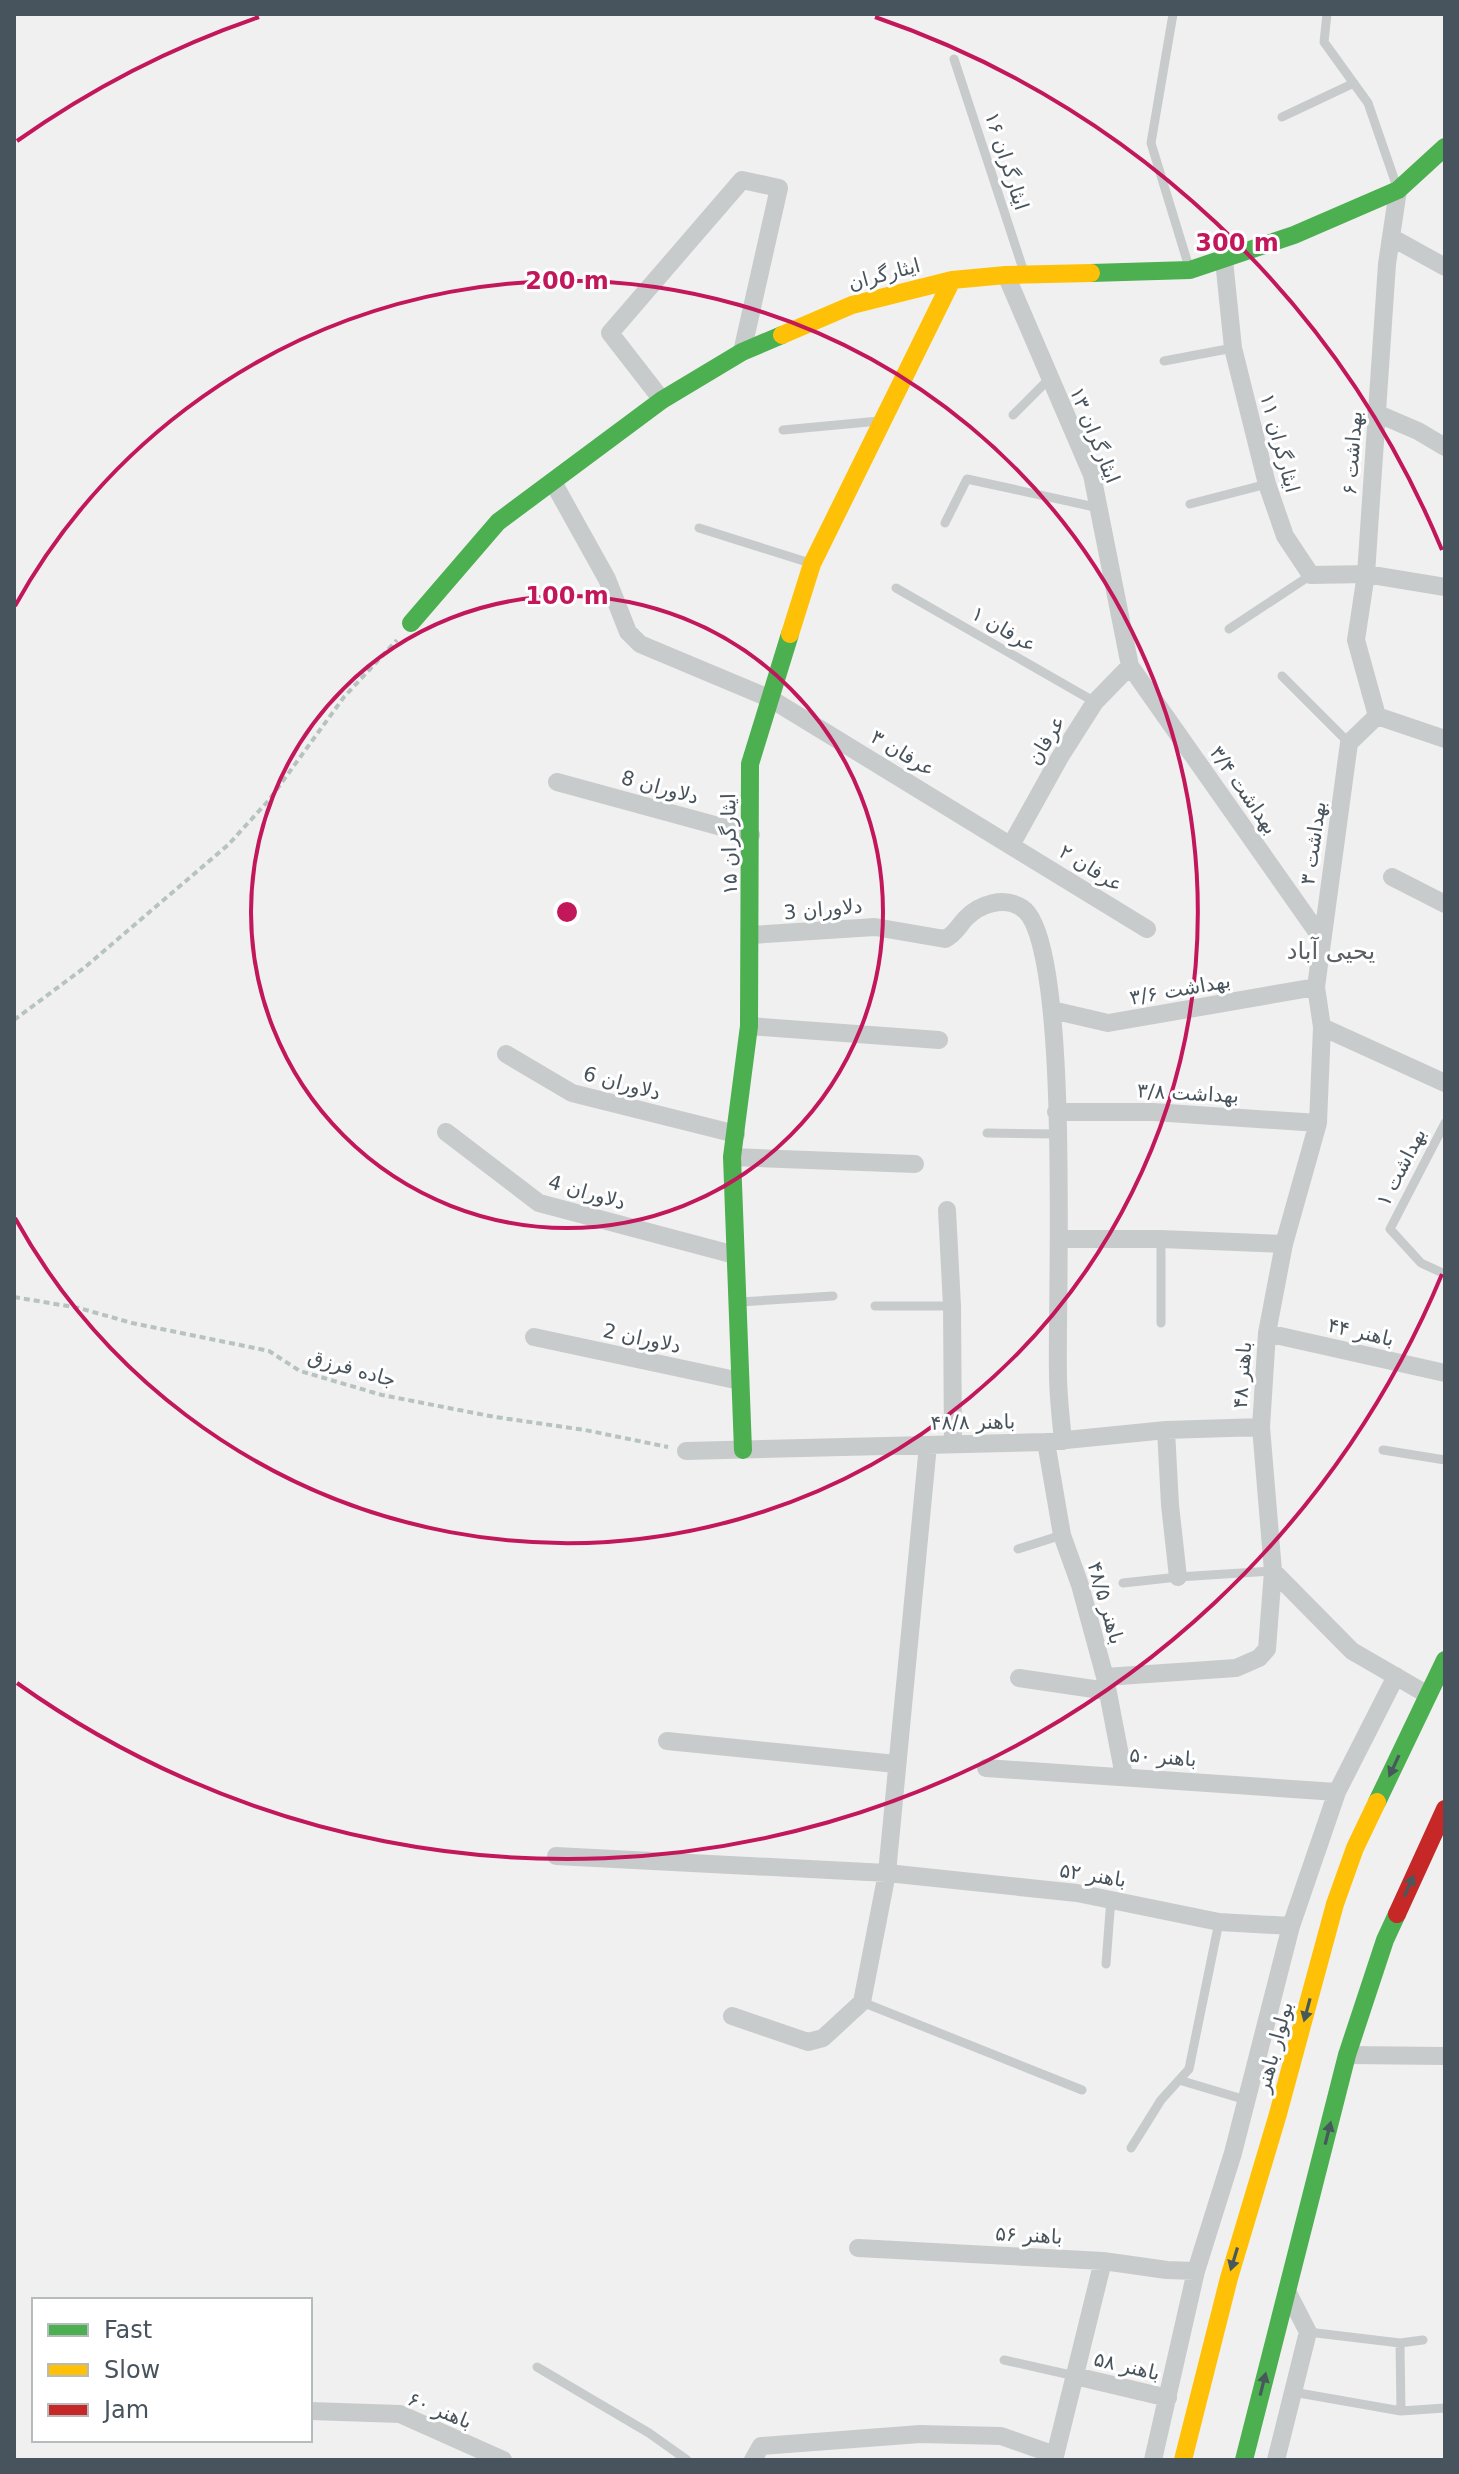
<svg xmlns="http://www.w3.org/2000/svg" width="1459" height="2474" font-family="'DejaVu Sans','Noto Sans Arabic',sans-serif">
  <style>
    .lines { fill: none; stroke-linecap: round; stroke-linejoin: round }
    .path { stroke: #b7c3bf; stroke-width: 4; stroke-dasharray: 6 4; stroke-linecap: butt }
    .lane { stroke: #c8cbcc; stroke-width: 9 }
    .street { stroke: #c8cbcc; stroke-width: 18 }
    .fast { stroke: #4caf50; stroke-width: 18 }
    .slow { stroke: #ffc107; stroke-width: 18 }
    .jam { stroke: #c62828; stroke-width: 18 }
    .oneway { fill: #48595c }
    .ring { fill: none; stroke: #c2185b; stroke-width: 4 }
    .labels { text-anchor: middle; stroke-width: 6; stroke-linejoin: round; paint-order: stroke }
    .street-label { font-size: 20px; fill: #48545d; stroke: #fff }
    .quarter-label { font-size: 24px; fill: #5c6064; stroke: #fff }
    .centre { fill: #c2185b; stroke: #fff; stroke-width: 4 }
    .ring-label { font-size: 24px; text-anchor: middle; font-weight: bold; fill: #c2185b; stroke: #fff; stroke-width: 6; stroke-linejoin: round; paint-order: stroke }
  </style>
  <rect width="100%" height="100%" fill="#f1f0f0"/>
  <g class="lines">
    <path class="path" d="M14,1020l70,-52 144,-123 41,-45 75,-103 53,-57
      M14,1297l65,11 53,15 137,28 31,20 82,24 113,22 90,13 83,17"/>
    <path class="lane" d="M1173,14l-22,129 38,124
      M1327,14l-3,28 44,61 29,84
      M954,59l70,213
      M1282,117l72,-34
      M1164,361l69,-13
      M1013,415l36,-36
      M783,430l96,-9
      M1190,504l77,-20
      M945,523l22,-44 132,29
      M699,528l111,35
      M896,588l199,114
      M1229,629l82,-54
      M1282,676l67,67
      M1445,1123l-55,106 31,34 24,11
      M987,1133l70,1
      M740,1302l93,-6
      M875,1306h77
      M1161,1323v-84
      M1383,1450l62,10
      M1018,1549l44,-14
      M1123,1583l55,-6 95,-6
      M1106,1964l5,-66
      M862,2002l220,88
      M1179,2080l67,20
      M1131,2148l30,-48 28,-31 30,-147
      M1308,2332l92,11 23,-3
      M1400,2343l1,68
      M1004,2360l71,16
      M537,2367l112,66 38,27
      M1293,2392l108,19 44,-3"/>
    <path class="street" d="M1391,237l54,30
      M1224,260l9,88 34,136 18,52 26,39 55,-1 79,13
      M1006,275l86,200 38,191 192,273
      M662,400l-52,-67 132,-153 37,8 -37,164
      M1376,413l42,18 27,16
      M553,482l54,97 21,53 12,12 131,55 376,230
      M1377,716l-28,27 -33,244 6,40 -4,96 -34,121 -17,89 -6,94 12,144 79,80 76,44
      M1377,716l-21,-76 10,-66 21,-310 11,-74
      M1377,716l68,23
      M557,782l194,53
      M1011,845l49,-88 35,-55 35,-36
      M1392,877l53,27
      M751,935l124,-8 70,12c11,-5 14,-14 21,-21 14,-14 38,-22 56,-10 50,31 34,396 36,466 0,22 3,45 5,67
      M1052,1010l56,13 208,-36
      M749,1026l190,14
      M1322,1027l123,56
      M506,1054l66,39 164,41
      M1056,1112h97l165,11
      M446,1132l93,71 196,52
      M732,1157l183,7
      M947,1210l5,96 1,137
      M1060,1239h101l123,5
      M1267,1333l178,40
      M534,1337l206,44
      M1166,1430l4,75 8,72
      M1046,1442l16,93 18,50 25,92 19,99
      M686,1451l360,-9 120,-12 95,-3
      M1105,1677l131,-9 23,-10 8,-9 6,-78
      M1019,1678l88,13
      M667,1741l229,23
      M986,1768l351,24
      M556,1856l331,17 190,20 142,29 72,4
      M732,2016l76,26 15,-4 39,-36 25,-129 41,-428
      M1347,2055l98,1
      M858,2248l245,13 64,9 29,1
      M1075,2376l93,22
      M310,2411l90,3 103,46
      M753,2460l8,-14 159,-12 81,2 54,19
      M1054,2460l49,-199
      M1153,2460l43,-189 37,-118 58,-227 46,-134 59,-116
      M1276,2460l32,-128 -21,-41"/>
    <path class="fast" d="M1091,273l99,-3 104,-35 104,-45 47,-43
      M411,623l87,-101 164,-122 80,-48 40,-17
      M743,1450l-11,-293 17,-131 1,-262 40,-130
      M1377,1802l68,-142
      M1244,2460l103,-405 38,-115 12,-26"/>
    <path class="slow" d="M782,335l70,-30 100,-25 54,-5 85,-2
      M790,634l22,-70 140,-284
      M1183,2460l46,-182 49,-164 57,-210 20,-56 22,-46"/>
    <path class="jam" d="M1397,1914l48,-105"/>
  </g>
  <defs><path id="oneway-solid" d="M-6-.8H1V-3.2L6.5 0L1 3.2V.8H-6Z" transform="scale(2)"/></defs>
  <g class="oneway">
    <use href="#oneway-solid" transform="translate(1394 1766) rotate(115)"/>
    <use href="#oneway-solid" transform="translate(1409 1886) rotate(-66)"/>
    <use href="#oneway-solid" transform="translate(1307 2010) rotate(105)"/>
    <use href="#oneway-solid" transform="translate(1328 2133) rotate(-76)"/>
    <use href="#oneway-solid" transform="translate(1234 2259) rotate(107)"/>
    <use href="#oneway-solid" transform="translate(1263 2384) rotate(-76)"/>
  </g>
  <g class="ring">
    <circle cx="567" cy="912" r="316"/>
    <path d="M15 606A631 631 0 1 1 15 1218"/>
    <path d="M1442 1274A947 947 0 0 1 17 1683M17 141A947 947 0 0 1 259 17M875 17A947 947 0 0 1 1442 550"/>
  </g>
  <g class="labels">
    <g class="street-label">
      <text transform="translate(1007 161) rotate(72)" y="7">ایثارگران ۱۶</text>
      <text transform="translate(884 274) rotate(-15)" y="7">ایثارگران</text>
      <text transform="translate(1095 435) rotate(68)" y="7">ایثارگران ۱۳</text>
      <text transform="translate(1280 443) rotate(75)" y="7">ایثارگران ۱۱</text>
      <text transform="translate(1352 453) rotate(-86)" y="7">بهداشت ۶</text>
      <text transform="translate(1004 629) rotate(30)" y="7">عرفان ۱</text>
      <text transform="translate(1046 740) rotate(-59)" y="7">عرفان</text>
      <text transform="translate(903 753) rotate(31)" y="7">عرفان ۳</text>
      <text transform="translate(660 787) rotate(15)" y="7">دلاوران 8</text>
      <text transform="translate(1244 790) rotate(55)" y="7">بهداشت ۳/۴</text>
      <text transform="translate(1313 843) rotate(-82)" y="7">بهداشت ۳</text>
      <text transform="translate(729 844) rotate(-91)" y="7">ایثارگران ۱۵</text>
      <text transform="translate(1091 868) rotate(32)" y="7">عرفان ۲</text>
      <text transform="translate(823 909) rotate(-5)" y="7">دلاوران 3</text>
      <text transform="translate(1180 989) rotate(-10)" y="7">بهداشت ۳/۶</text>
      <text transform="translate(622 1083) rotate(15)" y="7">دلاوران 6</text>
      <text transform="translate(1188 1093) rotate(3)" y="7">بهداشت ۳/۸</text>
      <text transform="translate(1401 1167) rotate(-63)" y="7">بهداشت ۱</text>
      <text transform="translate(587 1192) rotate(16)" y="7">دلاوران 4</text>
      <text transform="translate(1361 1332) rotate(13)" y="7">باهنر ۴۴</text>
      <text transform="translate(642 1338) rotate(12)" y="7">دلاوران 2</text>
      <text transform="translate(352 1368) rotate(16)" y="7">جاده فرزق</text>
      <text transform="translate(1242 1375) rotate(-86)" y="7">باهنر ۴۸</text>
      <text transform="translate(973 1422) rotate(-1)" y="7">باهنر ۴۸/۸</text>
      <text transform="translate(1106 1603) rotate(74)" y="7">باهنر ۴۸/۵</text>
      <text transform="translate(1163 1757) rotate(4)" y="7">باهنر ۵۰</text>
      <text transform="translate(1093 1875) rotate(9)" y="7">باهنر ۵۲</text>
      <text transform="translate(1274 2047) rotate(-75)" y="7">بولوار باهنر</text>
      <text transform="translate(1029 2235) rotate(3)" y="7">باهنر ۵۶</text>
      <text transform="translate(1127 2366) rotate(13)" y="7">باهنر ۵۸</text>
      <text transform="translate(440 2410) rotate(22)" y="7">باهنر ۶۰</text>
    </g>
    <g class="quarter-label">
      <text x="1331" y="959">یحیی آباد</text>
    </g>
  </g>
  <circle cx="567" cy="912" r="12" class="centre"/>
  <g class="ring-label">
    <text x="1237" y="251">300 m</text>
    <text x="567" y="289">200 m</text>
    <text x="567" y="604">100 m</text>
  </g>
  <rect width="1459" height="2474" fill="none" stroke="#48545d" stroke-width="32"/>
  <rect x="32" y="2298" width="280" height="144" fill="#ffffff" stroke="#b6bbbe" stroke-width="2"/>
  <rect x="48" y="2324" width="40" height="12" fill="#4caf50" stroke="#b6bbbe" stroke-width="2"/>
  <text x="104" y="2338" font-size="24" fill="#48545d">Fast</text>
  <rect x="48" y="2364" width="40" height="12" fill="#ffc107" stroke="#b6bbbe" stroke-width="2"/>
  <text x="104" y="2378" font-size="24" fill="#48545d">Slow</text>
  <rect x="48" y="2404" width="40" height="12" fill="#c62828" stroke="#b6bbbe" stroke-width="2"/>
  <text x="104" y="2418" font-size="24" fill="#48545d">Jam</text>
</svg>
